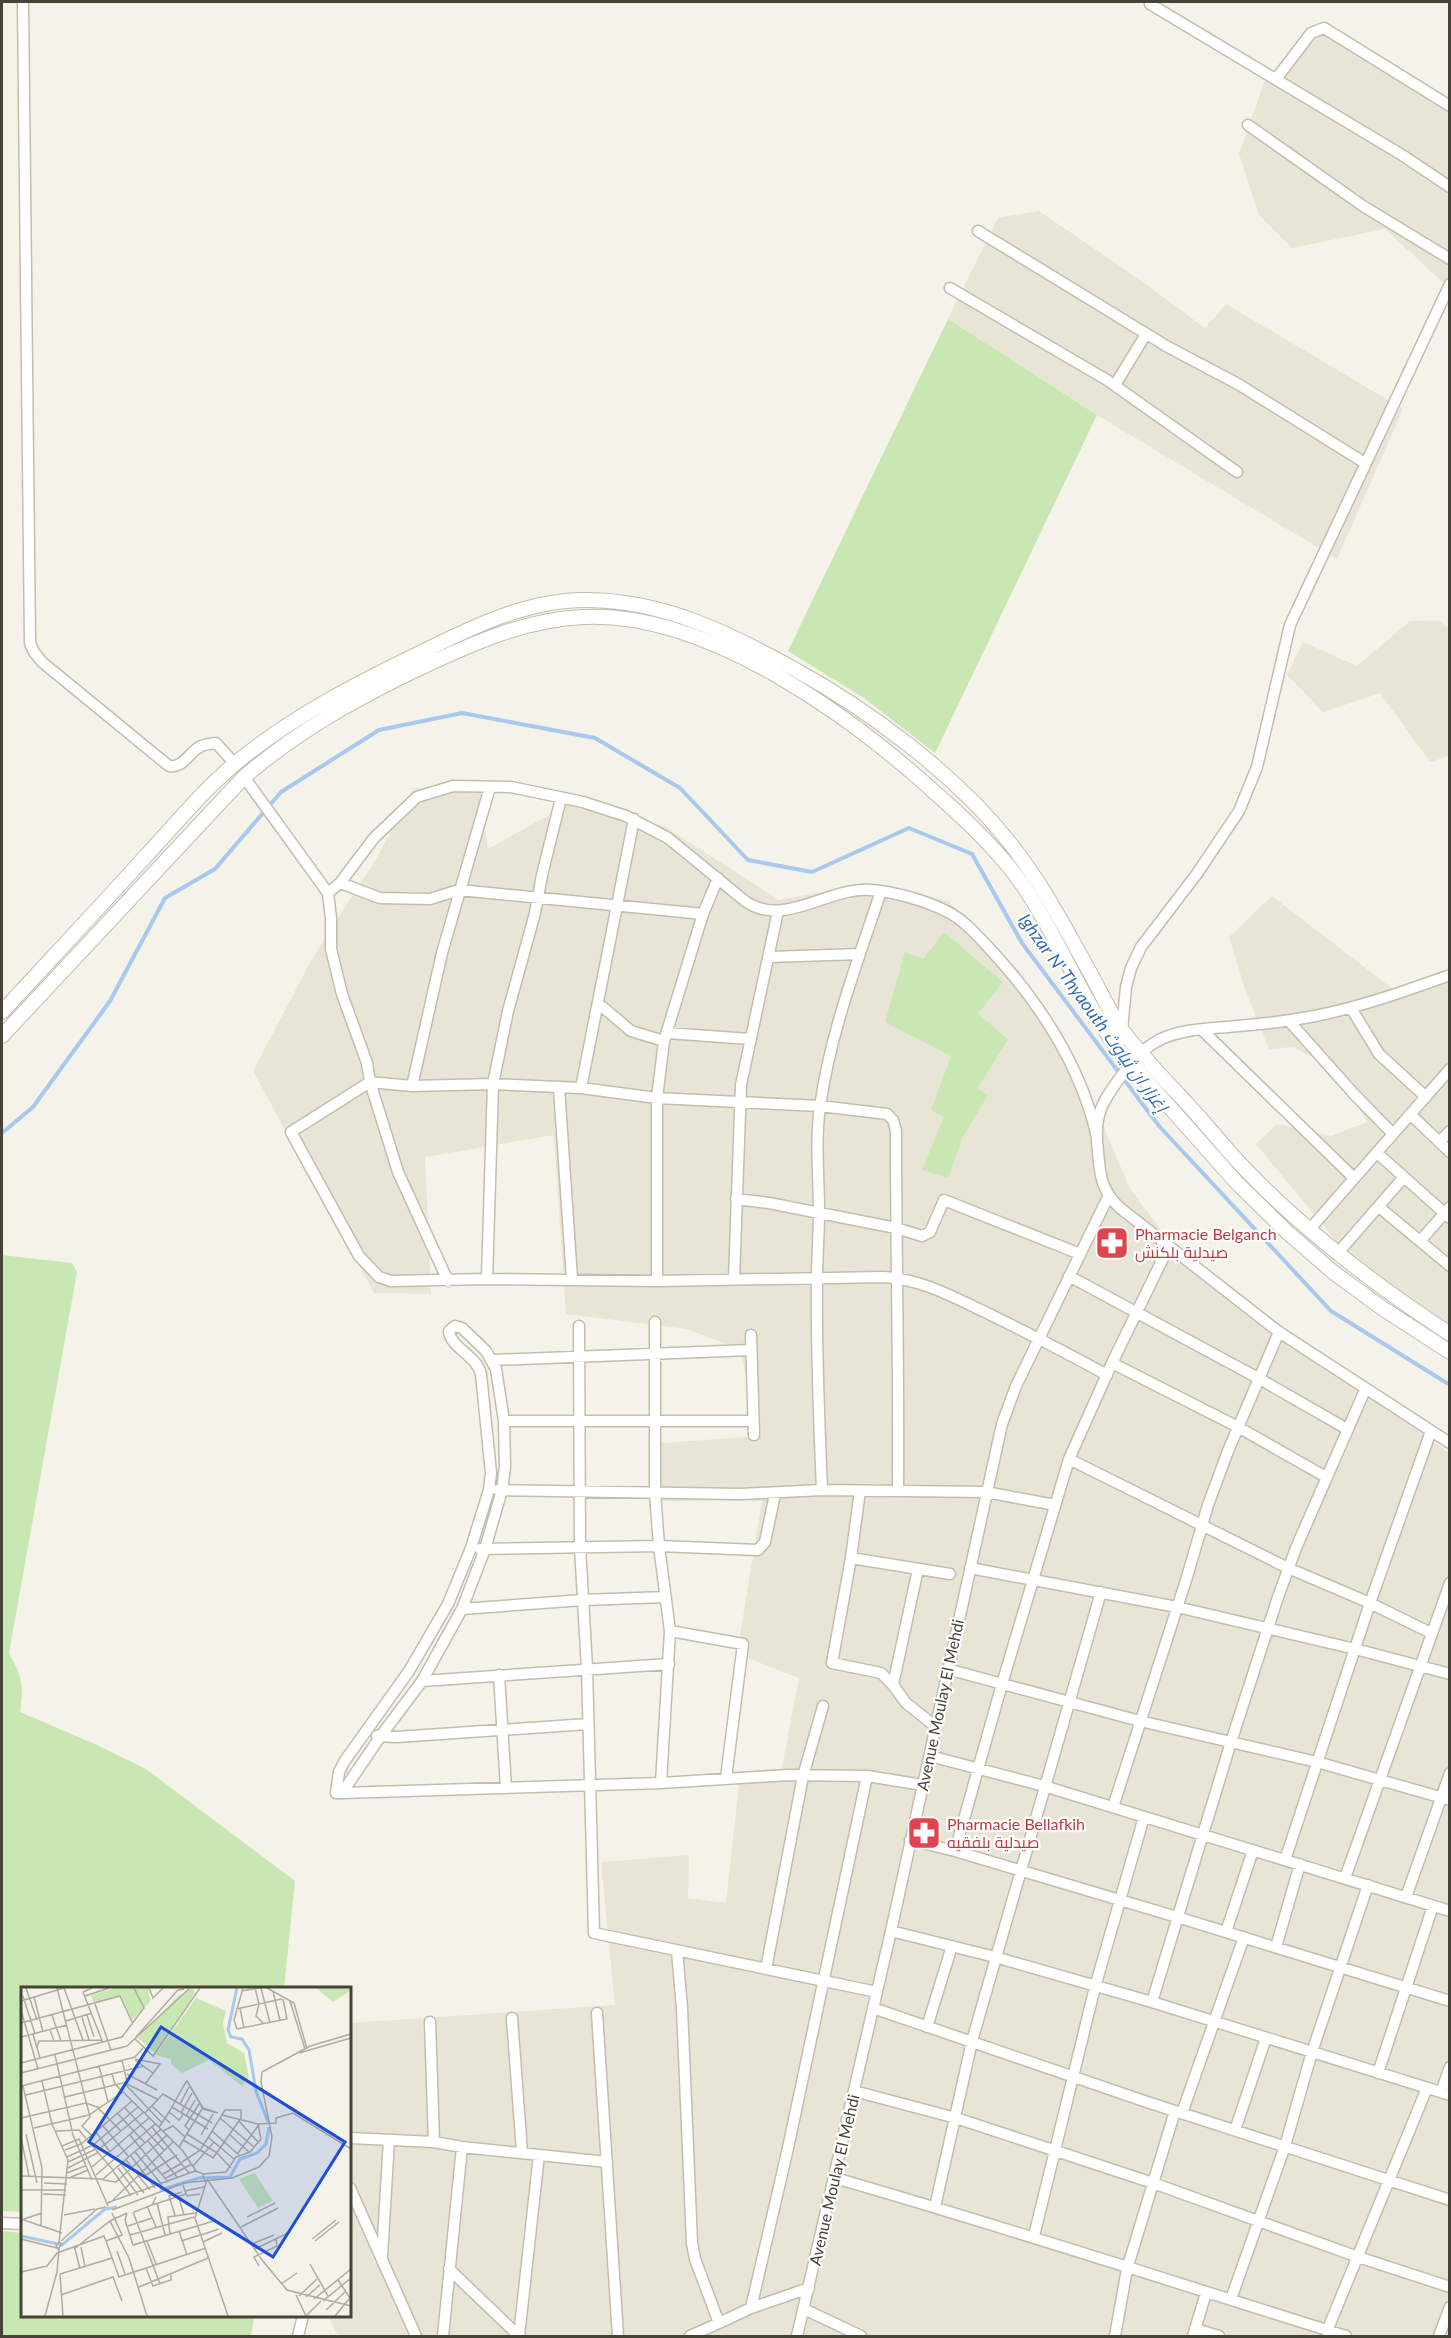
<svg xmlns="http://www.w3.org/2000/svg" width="1451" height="2338" font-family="Lato,Cairo,sans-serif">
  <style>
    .residential { fill: #e8e5d7 }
    .green { fill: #c9e7b3 }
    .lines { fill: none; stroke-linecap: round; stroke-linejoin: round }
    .stream { stroke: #a7c9ef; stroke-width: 4 }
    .minor-casing { stroke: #c2beae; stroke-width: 13 }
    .tertiary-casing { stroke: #c2beae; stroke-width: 16 }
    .minor { stroke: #fff; stroke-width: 10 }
    .tertiary { stroke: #fff; stroke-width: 14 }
    .labels { text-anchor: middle; stroke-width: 4.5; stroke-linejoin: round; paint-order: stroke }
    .health-label { font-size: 16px; fill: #be3a42; stroke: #fff; text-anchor: start }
    .street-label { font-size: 16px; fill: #474337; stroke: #fff }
    .water-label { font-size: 18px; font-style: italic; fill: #326cb1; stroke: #fff }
    .inset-river { fill: none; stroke: #a7c9ef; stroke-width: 3 }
    .inset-road { fill: none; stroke: #afaca2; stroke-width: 1.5 }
    .view { fill: #1d4ed8; fill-opacity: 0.15; stroke: #1d4ed8; stroke-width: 3 }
    .inset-edge { fill: none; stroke: #474337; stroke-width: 3 }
  </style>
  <rect width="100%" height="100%" fill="#f4f2e9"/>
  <path class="residential" d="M1323,23l126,83v182l-64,-59 -93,19 -33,-33 -20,-61 26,-74z
    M1039,211l97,66 69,51 21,-24 177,105 -66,150 -240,-144 -149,-96 50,-101z
    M1438,620l11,9v127l-19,6 -50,-69 -57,19 -36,-37 16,-33 54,24 53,-45z
    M414,788l66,2 8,59 95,-53 84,32 112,72 90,-17 79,18 72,71 54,85 56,132 51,67 268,197v883h-1111l-10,-20h22v-293l265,-18 -14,-143 88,-7 -1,43 38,5 14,-127 41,-4 18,-94 -62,-24 25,-153h-113v-57l113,-8 -23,-87 -52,-20 -121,-15 -12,-179 -129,22 6,137 -57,-1 -121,-222 59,-112 64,-100z
    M1272,896l122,94 55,-18 1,343 -5,14 -74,-46 -115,-139 21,-20 54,12 36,-14 -31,-53 -43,-22 -24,2 -24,-60 -16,-52z"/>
  <path class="green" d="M948,319l149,96 -162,338 -71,-55 -76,-47z
    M944,932l59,50 -25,32 30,25 -30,49 10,7 -25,42 -15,41 -26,-8 22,-53 -13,-7 20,-54 -66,-34 20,-70 18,7z
    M2,1255l70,8 5,9 -68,381c13,23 15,32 11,59l77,33 49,24 149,112 -11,107h-262v224l-20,-1z
    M2,2231l20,2v83h232l-3,20h-249z"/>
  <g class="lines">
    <path class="stream" d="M2,1133l31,-26 77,-106 55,-103 50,-29 66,-77 98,-62 83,-17 133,25 85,50 68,72 64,12 97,-44 63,26 50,89 137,183 172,185 119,74"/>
    <defs>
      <path id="minor" d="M23,2l7,641 4,9 8,10 127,104c15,2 20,-14 32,-20 5,-2 10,-2 15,-3l19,21
        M1150,4l252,151 48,32
        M1276,79l35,-46 13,-5 126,78
        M1248,125l115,81 87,53
        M978,231l190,116 70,37 127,79
        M950,288l157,92 130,92
        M1115,385l31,-51
        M244,777l84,116
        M340,883l40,15 50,1 29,-9 244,24
        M769,957l91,-3
        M1450,975c-45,16 -89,32 -135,41 -26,5 -52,8 -77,10 -27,3 -61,2 -84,17 -15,9 -25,23 -35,36 -16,22 -24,35 -22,62 3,28 1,47 23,67l159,124 171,111
        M599,1004l32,27 33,10
        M1351,1008l28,46 47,43
        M1289,1021l65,73 39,40 -83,95
        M1202,1030l152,148
        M667,1033l83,6
        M1118,1049l4,-19 4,-43 5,-19 10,-21 55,-72 43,-64 18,-44 33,-142 160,-341
        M412,1086l30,-133 48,-166
        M559,1088l13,191
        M581,1088l53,-269
        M1410,1114l40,38
        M1393,1134l57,-65
        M1439,1142l11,-11
        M1377,1153l73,65
        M736,1199l33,4 127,25 26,8 8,-4 14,-32 136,54
        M1379,1207l71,59
        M1420,1241l30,-34
        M1337,1254l67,-77
        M1069,1276l189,102 89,51
        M487,1279l6,-195 15,-73 27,-98 7,-38 19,-77
        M734,1279l7,-194 37,-174
        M448,1281l-50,-109 -28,-90 -3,-19 -25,-69 -11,-45v-31l-3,-25 12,-10 34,-45 43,-41 36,-11 58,1 72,15 43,14 42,22 77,63c39,28 84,-15 126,-11 24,2 53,10 75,21 17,8 31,24 44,38 49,53 91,117 107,188
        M657,1281v-183l7,-57 39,-127 15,-36
        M655,1322v171l4,53 11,85 -9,152
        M579,1326l1,221 7,121 7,265 283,59
        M751,1335l3,100
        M493,1360l258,-10
        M1112,1363l126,64 88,50
        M504,1421h249
        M1069,1459l219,109 82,35 61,30
        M498,1490l243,4 81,-4 164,2 69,13
        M822,1490c-3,-70 -6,-140 -5,-210 0,-23 2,-46 2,-68 0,-35 -4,-71 1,-105 10,-74 38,-146 61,-216
        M860,1491l-9,67 -19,105 49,10 12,12 13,18 29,23
        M898,1491c1,-120 -2,-240 -2,-360l-3,-11 -6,-6 -67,-8 -163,-8 -76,-10 -88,-4 -81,2 -42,-4 -79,50 68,124 20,21 12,4 96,-2 170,2 226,-4c39,2 70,20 104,36 41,20 80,40 120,62
        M480,1549l179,-3 99,4 7,-8 10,-48
        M851,1558l99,16
        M970,1568l207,39 178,42 95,25
        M462,1609l121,-9 83,-3
        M670,1631l73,13 -17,134
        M947,1669l193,52 177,41 133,38
        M499,1675l7,113
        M422,1681l247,-17
        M893,1685l25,-116
        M377,1736l20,1 191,-13
        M930,1756l114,30 406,125
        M342,1793l38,-56 42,-56 40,-72 23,-60 17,-59 3,-23 -1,-46 -8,-52 -10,-18 -24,-23 -7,-2 -6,5c1,16 28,25 32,43l10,99 -2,17 -18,58 -23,56 -39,67 -65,91 -5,10 -3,21h6l319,-10 127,-8 79,1 56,9
        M1113,1807l74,-230 21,-72 20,-54 51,-119
        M910,1840l45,11 222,66 273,84
        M955,1851l47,-167 67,-225 43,-96 57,-117
        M1285,1860l85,-257 61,-172
        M1345,1878l105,-295
        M1406,1897l44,-124
        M891,1931l104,26 157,45 298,93
        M1226,1932l27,-82
        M1276,1947l24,-83
        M677,1951l5,57 10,235 3,16 24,64 -29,13
        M766,1969l37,-193 20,-70
        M1152,2002l79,-260 47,-145 18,-49 69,-158
        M873,2008l271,93 306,99
        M597,2013l21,323
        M512,2018l10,134
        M430,2022l4,120
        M927,2027l25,-81
        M1378,2073l55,-167
        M854,2091l102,27 197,65 205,74 92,30
        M1441,2092l9,-25
        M1182,2113l62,-176
        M1235,2130l31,-92
        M350,2138l84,4 28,5 145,15
        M835,2178c171,49 341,105 511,158
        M350,2188l66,148
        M935,2207l37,-166 129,-449
        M2,2223l20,1
        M1034,2236l61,-249 49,-170
        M382,2256l7,-116
        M449,2269l70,67
        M1231,2299l54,-153 27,-94 56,-167
        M751,2308l58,-20
        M804,2309l57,27
        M719,2323l32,-15 37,-160 79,-372
        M1195,2329l24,7
        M1327,2331l100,-243
        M298,2336l5,-20
        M443,2336l19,-189
        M519,2336l20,-181
        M797,2336l94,-405 111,-507 14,-38 92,-189
        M1115,2336l12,-67 48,-158
        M1193,2336l13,-43
        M1439,2336l11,-29"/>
      <path id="tertiary" d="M2,1012c47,-51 95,-102 142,-154 30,-32 59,-68 93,-96 57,-47 123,-80 189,-112 50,-25 105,-51 162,-50 77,1 141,33 206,69 75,41 162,106 215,173 34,42 59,91 85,138 9,17 17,34 28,50 21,28 46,53 70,79 19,21 37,44 57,64 60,62 129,114 201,161
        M2,1036l242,-259c55,-47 113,-79 178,-110 52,-24 104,-48 162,-50 124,-6 270,101 357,181 26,23 51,47 73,75 41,55 64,121 104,176l119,134 50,49 46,40 49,36 68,44"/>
    </defs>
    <use href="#minor" class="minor-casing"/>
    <use href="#tertiary" class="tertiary-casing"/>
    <use href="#minor" class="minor"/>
    <use href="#tertiary" class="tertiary"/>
  </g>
  <defs>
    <symbol id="pharmacy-square" viewBox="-11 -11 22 22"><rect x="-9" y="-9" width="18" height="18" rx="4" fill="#e0444e" stroke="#fff"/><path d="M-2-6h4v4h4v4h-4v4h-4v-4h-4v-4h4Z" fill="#fff"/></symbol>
  </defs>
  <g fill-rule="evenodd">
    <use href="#pharmacy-square" x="1093" y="1224" width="38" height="38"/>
    <use href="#pharmacy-square" x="905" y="1814" width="38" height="38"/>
  </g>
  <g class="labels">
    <g class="health-label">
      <text x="1135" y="1240">Pharmacie Belganch<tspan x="1135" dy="18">صيدلية بلكنش</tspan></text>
      <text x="947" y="1830">Pharmacie Bellafkih<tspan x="947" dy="18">صيدلية بلفقيه</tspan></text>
    </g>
    <g class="street-label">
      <text transform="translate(940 1705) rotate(-78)" y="6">Avenue Moulay El Mehdi</text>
      <text transform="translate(834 2180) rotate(-77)" y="6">Avenue Moulay El Mehdi</text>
    </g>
    <g class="water-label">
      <text transform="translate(1093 1013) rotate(54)" y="6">Ighzar N' Thyaouth إغزار ان ثياوث</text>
    </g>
  </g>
  <g transform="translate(21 1987)">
    <rect width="330" height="330" fill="#f4f2e9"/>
    <path d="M94,1h33l2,14 -18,18 -11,-25 -27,8 -3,-8zM171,1l3,5 -40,60 -17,-15 40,-42zM295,1h35v2l-18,12zM175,11l30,13 -3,12 4,20 17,10 5,24 -7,9 -33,-26 -27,13 -11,-9v-5l-16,-4zM234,186l18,28 -15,7 -19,-29z" fill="#c9e7b3"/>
    <path class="inset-river" d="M216,1l-9,42 3,7 11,2 7,11 7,41 12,31M139,203l39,-12 31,-1 10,-18 17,-6 9,-9 3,-17M0,249l41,9 43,-36 12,-2"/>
    <path class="inset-road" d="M5,1l11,32M36,1l33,129 -8,9 10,10M43,1l19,52M71,1l-9,4 20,51M128,1l4,10 10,-10M222,1l-9,32 3,9 50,-10 -4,-20M234,1l4,16 -3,12 7,7M240,1l9,35M246,1l27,15 13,46M220,4l18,-3M252,4l7,30M2,9l12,38M64,9l24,-8M13,10l9,35M0,14l43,-13M269,14l15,48M74,17l16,46M219,21l4,20M215,22l46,-10M0,23l17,59M31,28l9,26M66,28l7,22M61,30l7,23M45,34l26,-8M0,36l99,-27 12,26M29,43l4,11 48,-1M12,47l7,24M0,50l46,-12M115,50l42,-47 6,-1M114,52l18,17 47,-68M16,60l2,-6h15M278,66l52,-15M34,68l18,80 19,45M114,72l25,5 -15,20M114,73l18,13M0,76l101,-26 22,-29 -10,-20M78,79l9,36M0,86l106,-27 63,-58M91,87l3,10 68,67 13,20M106,87l30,16M21,94l10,43 16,36 -9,82M106,97l30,15M105,98l36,38M0,99l114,-29 8,-9M2,99l19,82 -1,58M5,108l118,-29M44,110l62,-15 -5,-22M159,117l9,-17M131,119l18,17M151,120l36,22M104,121l40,43M78,122l22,22M148,125l10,8 4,-5M124,126l18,-19 49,29M160,126l11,-20M97,127l27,29M165,129l9,-16M0,131l65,-15 14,5M199,131l34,29M218,134l19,21M237,137l18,-1v-5l17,-5 58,36M82,139l26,31M131,140l37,46M138,140l7,-10 6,-10 11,-20 4,-6 16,27 15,5 -15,-4 -16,-28M13,141l55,-13 34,-23M168,143l-4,-4 14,-22M35,144l23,-1 34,40M142,144l10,-5 12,11M191,144l28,25M75,145l14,20M5,147l11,49M166,147l30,19 14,15M109,148l38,47M180,148l12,-21M209,148l19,17M187,150l26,22M0,151l8,38M127,154l29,36M41,159l17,-7 29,67M158,160l23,-38M44,163l16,-6 51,-43M77,163l46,-38M114,165l27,33M217,166l20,-27M110,169l24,32M46,170l26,-12 45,-38M105,173l24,30M47,175l28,-13M161,175l17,-11 2,-2 24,-39h16v8l-28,40 -1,-1 -12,-7 -17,-10M100,177l23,29M172,179l21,-24M71,180l57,-49M47,181l31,-16M97,181l20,27M92,184l18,25M46,186l18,-7M142,187l19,-11M182,187l23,-2 10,-15 14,-5 11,-13 -3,-15 -36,-9M75,188l59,-51M125,188l31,-20M0,189l82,3 58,-50M48,191l19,-8M145,191l26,-14M186,192l55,81 25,30 64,16M82,193l13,2 51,-47M23,196l23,1M162,198l4,11 13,-2M0,203h45M164,204l19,-4M22,207l23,1M157,208l6,20M92,213l60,-58M86,216l88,-32 7,2 4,10 -11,35 33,98M136,216l8,32M131,218l34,-11M126,219l9,21M91,223l72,-27 48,-5 27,-11 10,-11 3,-19 -11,-55 1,-10 48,-26 41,-12M112,225l27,72M113,225l18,-7 4,-8M106,226l-2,7 8,25 81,-24M43,228l31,-6M154,228l-6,-19 13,-4M226,230l28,-14M0,232l41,14M3,232l18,-6M89,234l17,-8M107,239l24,-8M220,240l37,-19M158,244l8,24M149,247l-2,-17 28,-4M109,248l64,-18M180,248l18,-6M0,252l36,9M291,252l24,-19M40,254l36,-32 9,-2M85,254l13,36 87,-29M126,254l9,23M160,254l19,-6M294,254l24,-19M38,255l3,2 -4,5 -2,-3zM182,255l19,-9M231,257l22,-9M60,260l4,20M53,262l36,-28 19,37 18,58M54,262l5,20M234,262l33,-16M96,264l8,23M289,277l18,32M238,279l-5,-9 23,-11 -1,-7M125,281l7,18 18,-6v-5M0,285l26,-6 10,-13 47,-17 2,5 16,-6 -10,-22M39,287l52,-16M39,287l3,42M260,297l16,-11M118,300l69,-29M40,308l52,-18 9,24M275,308l10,21M278,309l18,-17M285,310l14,-12M293,312l37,-30M302,314l28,-23M305,323l19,-18M24,329l12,-44 2,-24M285,329l15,-15M314,329l15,-18 -12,-18"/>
    <path class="view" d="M140,40l184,115 -72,115 -184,-115z"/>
    <rect width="330" height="330" class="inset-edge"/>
  </g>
  <rect width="1451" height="2338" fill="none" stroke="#474337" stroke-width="6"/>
</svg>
